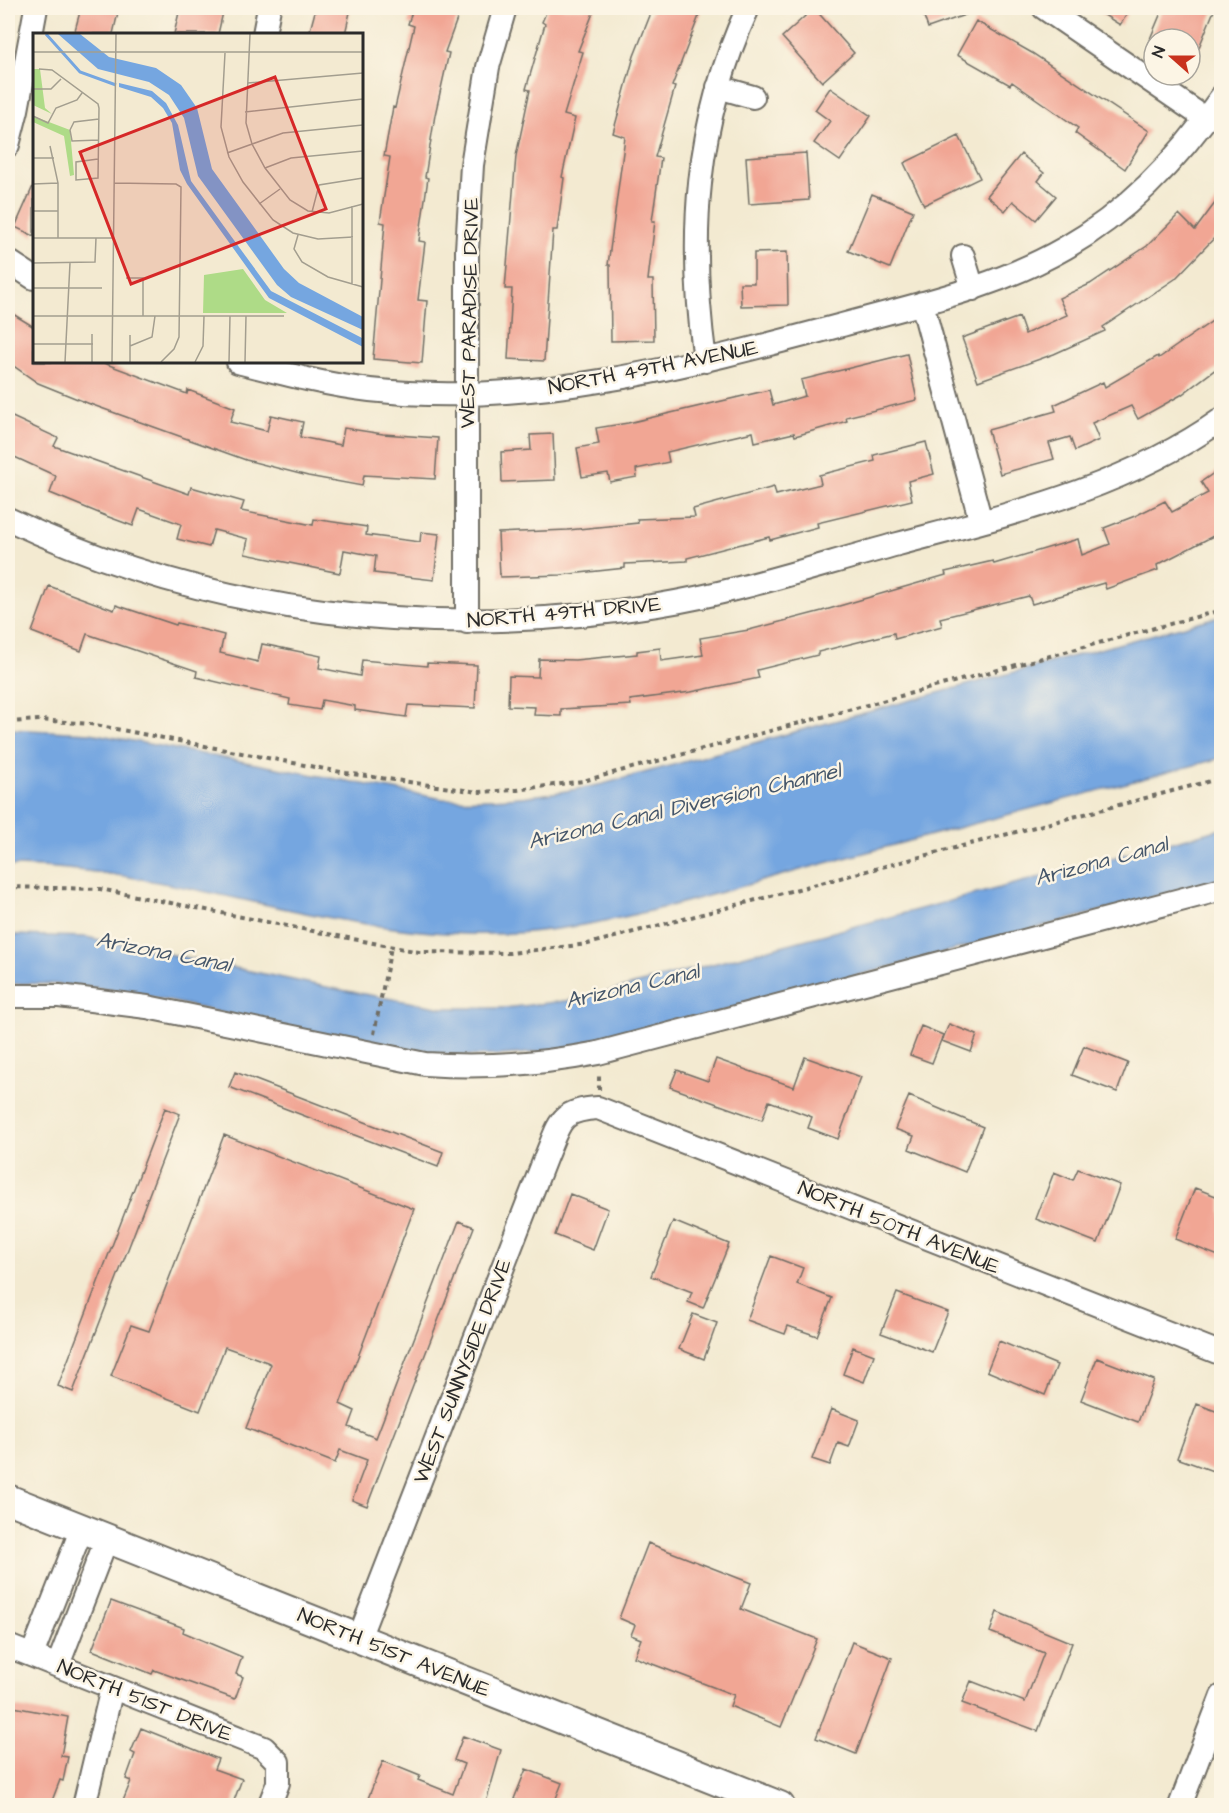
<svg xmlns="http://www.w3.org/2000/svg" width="1229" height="1813" font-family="'Architects Daughter',sans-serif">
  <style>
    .water { fill: #75a6e0; stroke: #506886; stroke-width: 1.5 }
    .building { fill: #f1a694 }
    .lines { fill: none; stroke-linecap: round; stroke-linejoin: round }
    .minor-casing { stroke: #716e65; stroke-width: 26 }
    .major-casing { stroke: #716e65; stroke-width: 32 }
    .path { stroke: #716e65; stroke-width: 4; stroke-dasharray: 4.5 4.5; stroke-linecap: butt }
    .minor { stroke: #fff; stroke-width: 22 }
    .major { stroke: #fff; stroke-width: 28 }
    .labels { text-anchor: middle; stroke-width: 5; stroke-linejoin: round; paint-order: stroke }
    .street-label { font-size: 21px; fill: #2b2b2b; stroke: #fcf5e5 }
    .water-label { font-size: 22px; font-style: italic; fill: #45566a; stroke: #fcf5e5 }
    .inset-river { fill: none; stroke: #75a6e0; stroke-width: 3 }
    .inset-road { fill: none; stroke: #a39e8f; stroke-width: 1.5 }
    .view { fill: #d62828; fill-opacity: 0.15; stroke: #d62828; stroke-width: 3 }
    .inset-edge { fill: none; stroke: #2b2b2b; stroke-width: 3 }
  </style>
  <rect width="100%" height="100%" fill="#fcf5e5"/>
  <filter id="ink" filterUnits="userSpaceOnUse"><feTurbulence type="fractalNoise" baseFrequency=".0167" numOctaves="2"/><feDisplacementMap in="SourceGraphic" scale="12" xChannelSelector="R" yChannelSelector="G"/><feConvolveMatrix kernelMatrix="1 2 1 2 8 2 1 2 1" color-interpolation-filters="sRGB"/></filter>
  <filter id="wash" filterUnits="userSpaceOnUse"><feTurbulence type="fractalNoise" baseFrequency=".008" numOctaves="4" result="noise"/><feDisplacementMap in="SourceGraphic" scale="24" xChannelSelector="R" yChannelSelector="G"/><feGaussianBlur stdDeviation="1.35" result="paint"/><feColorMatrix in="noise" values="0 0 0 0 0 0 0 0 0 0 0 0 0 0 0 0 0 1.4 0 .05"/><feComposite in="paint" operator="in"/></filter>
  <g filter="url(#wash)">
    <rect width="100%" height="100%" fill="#f3ead1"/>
    <path class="water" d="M1221,616v142c-136,37 -273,72 -410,109 -113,31 -228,71 -347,67 -155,-5 -302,-68 -456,-68v-137l82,4 353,66c58,2 103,-3 160,-15z
      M1221,829v50l-626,166c-46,6 -94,13 -140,10 -34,-2 -70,-7 -104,-13 -114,-20 -227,-64 -343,-58v-48l7,-1 71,2 255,53 102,18h62l76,-9z"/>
    <g id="blocks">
      <path class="building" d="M81,8h38l-6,26h-39z
        M180,8h44l-6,26h-44z
        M316,8h35l-6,26h-36z
        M413,8h48l-16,44 4,1 -14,62 -10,62 3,1 -9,63 6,1 -7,58 9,1 -5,62 -49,-4 12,-136 -5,-1 10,-65 -6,-1 9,-49 2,1 19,-82 -6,-2z
        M548,8h47l-17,43 5,1 -19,63 11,3 -13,59 2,1 -7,52h-4l-9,131 -36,-2 4,-70h-7l11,-133 14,-66 -4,-1 19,-65 -3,-2z
        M653,8h49l-30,78 3,1 -20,70 6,1 -9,63h3l-7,59h5l1,60 -43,1 -1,-76h-2l17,-128 -12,-4 21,-77z
        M814,8l40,45 -32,29 -40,-45z
        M921,8h58v2l-51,18z
        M1093,8h38l-11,17z
        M1163,8h52l-24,59 -1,-28h-40z
        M976,21l56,32 117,78 -24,38 -50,-36 3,-5 -66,-46 -2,3 -53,-30z
        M830,88l41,28 -31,45 -26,-18 16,-22 -15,-11z
        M959,136l21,42 -56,27 -20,-42z
        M806,153l3,47 -60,4 -3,-47z
        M1021,154l23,19 -6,8 18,15 -20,24 -23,-19 -8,10 -18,-15z
        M34,184v52l-19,-9z
        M872,194l41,17 -23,57 -42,-17z
        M1221,195v36l-46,48 -72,48 2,4 -51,23 -76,27 -16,-43 57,-21 6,17 42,-19 -8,-17 31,-14 57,-38 32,-32 16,16z
        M787,252l1,53 -47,1 -1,-23h14v-30z
        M8,311l26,16v35h67l86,32 1,-4 47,18 -5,14 37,9 4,-16 32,7 -3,15 41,8 3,-17 39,6 55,4 -3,41 -71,-4 -2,11 -54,-10 -62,-16 -156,-56 -52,-21 -30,-21z
        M1221,315v50l-40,30 -43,24 -7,-13 -39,17 7,17 -24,11 -5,-14 -21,6 5,16 -54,15 -12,-44 68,-19 -2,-6 49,-23 2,5 53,-31 1,2z
        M907,354l10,46 -71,17 1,4 -52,15 -1,-3 -39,9 -2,-10 -86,20 2,10 -33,7 1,8 -27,5 -2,-9 -26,4 -5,-29 22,-4 -3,-16 32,-5 141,-33 4,15 32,-9 -4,-16z
        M8,415l50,23 -4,8 135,48 2,-7 53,15 -3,9 72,14 1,-6 53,8 -1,8 54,7 1,-10 18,2 -5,46 -60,-7 2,-17 -32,-6 -4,23 -95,-19 3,-15 -34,-9 -5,17 -32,-8 4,-15 -42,-15 -6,17 -27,-10 -56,-23 6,-17 -48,-22z
        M553,434l2,46 -53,2 -1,-30 30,-2 -1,-15z
        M926,442l8,32 -26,7 4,19 -95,23 1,4 -48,13 -1,-3 -82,21v3l-62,3v4l-64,7 -61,2 -2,-44 70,-3 70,-7 -1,-4 58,-2 -2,-8 81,-22 2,8 45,-11 -2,-9 56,-14 -1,-6z
        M1221,468v64l-64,33 1,5 -52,19 -2,-6 -72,21 -3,-8 -89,22 2,8 -47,13 -1,-6 -76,19v3l-61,15 2,8 -68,14 -61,8 1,5 -70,4v7l-27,-1 1,-8 -27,-1 1,-30 29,1 1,-18 36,1 62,-6v-3l23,-3 1,13 42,-6 -3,-17 49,-8 73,-19 124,-36 -1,-3 48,-11 1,3 84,-25 4,16 28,-11 -6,-16 31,-12 30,-15 7,11 36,-19 -7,-11z
        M49,586l65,24 2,-5 60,20 1,-2 47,12 -4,18 38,9 4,-18 59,12 -2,12 41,8 2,-16 65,6v-3l50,2 -2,43 -67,-3 -2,12 -51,-7v-4l-33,-6 -2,10 -31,-5 1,-6 -94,-22 1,-6 -110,-37 -6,17 -49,-19z
        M949,1024l28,11 -6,17 -29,-11z
        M921,1026l22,9 -11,28 -22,-8z
        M1084,1046l44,17 -11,29 -45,-17z
        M805,1057l56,20 -23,62 -30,-11 4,-11 -43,-16 -7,19 -92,-33 7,-17 31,11 8,-22 78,28z
        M235,1072l208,80 -5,15 -209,-80z
        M909,1096l74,31 -18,45 -56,-23 5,-13 -19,-7z
        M165,1108l15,6 -107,278 -15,-6z
        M224,1135l190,74 -74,195 15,7 -6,16 27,11 83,-217 15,6 -107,279 -15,-6 15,-40 -27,-10 -5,13 -89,-35 25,-64 -4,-2 -42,-15 -25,64 -89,-35 20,-51 18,6z
        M1078,1169l42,16 -22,58 -62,-24 18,-47 19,8z
        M1195,1188l26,10v59l-46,-18z
        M570,1194l38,15 -15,41 -38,-15z
        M673,1221l56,23 -26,64 -15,-6 4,-10 -41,-16z
        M771,1256l32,12 -6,16 35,14 -15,38 -29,-10 -3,8 -38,-14z
        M897,1293l51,19 -16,40 -51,-19z
        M693,1314l24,9 -13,36 -25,-10z
        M999,1341l58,24 -12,30 -58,-24z
        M853,1347l21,8 -10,27 -21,-8z
        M1097,1358l57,22 -16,42 -57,-22z
        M1197,1404l24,9v61l-44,-16z
        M831,1409l28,11 -10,27 -11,-4 -8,22 -18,-6z
        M648,1543l103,40 -10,26 76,30 -36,88 -51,-21 4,-11 -100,-38 7,-18 -10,-4 4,-10 -16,-7z
        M111,1601l73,27 -1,4 59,25 -6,17 7,3 -8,22 -81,-29 -2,4 -60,-24z
        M997,1612l75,31 -34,88 -76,-28 9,-22 54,21 19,-49 -54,-21z
        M852,1642l40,16 -36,96 -40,-16z
        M8,1706l60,11 -7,39 7,1 -5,24 -3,-1 -10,26h-42z
        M141,1728l77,31 -4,10 28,10 -10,27h-111l10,-25 -5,-2 9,-25 -4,-2z
        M463,1736l38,14 -16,56h-120l18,-45 37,15 -2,4 35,14 11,-30 -10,-4z
        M526,1769l36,14 -9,23h-37l2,-5 -4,-2z"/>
    </g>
  </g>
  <g filter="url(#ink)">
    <use href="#blocks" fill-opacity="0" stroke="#716e65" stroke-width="1.5"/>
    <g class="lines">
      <defs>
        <path id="minor" d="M1044,8l162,111
          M264,34l5,-26
          M718,87l35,10
          M8,145l9,-35 19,-102
          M963,256l10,33
          M8,261l26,17
          M922,303l59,219
          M705,361c-17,-125 -10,-238 43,-353
          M238,362c43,11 88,23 132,28 161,18 318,-24 472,-65 76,-21 154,-37 223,-77 65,-37 115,-91 157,-152
          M8,519c202,96 430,122 650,86 81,-13 161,-40 240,-61 113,-30 227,-56 324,-125
          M467,622v-372l5,-85 16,-98 17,-59
          M8,996h51l88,11 278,57c59,4 116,0 173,-11l624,-164
          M359,1638l187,-482c14,-33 13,-46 52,-48l624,246
          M8,1646l256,102 14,14v21l-9,23
          M32,1655l50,-127
          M58,1665l49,-127
          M84,1806l28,-118
          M1180,1806l42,-110"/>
        <path id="major" d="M8,1499l772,307"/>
      </defs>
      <use href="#minor" class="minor-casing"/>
      <use href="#major" class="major-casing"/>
      <path class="path" d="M8,722l32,-2 50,4 256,49 132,19 39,-2 66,-9 639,-171
        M8,887l92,2 319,63 91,1 78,-9 634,-166
        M374,1034l17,-87
        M599,1090v-17"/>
      <use href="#minor" class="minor"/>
      <use href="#major" class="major"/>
    </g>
  </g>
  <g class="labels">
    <g class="street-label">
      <text transform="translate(469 313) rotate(-89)" y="7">WEST PARADISE DRIVE</text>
      <text transform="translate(653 367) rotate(-11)" y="7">NORTH 49TH AVENUE</text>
      <text transform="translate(564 612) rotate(-5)" y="7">NORTH 49TH DRIVE</text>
      <text transform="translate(899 1227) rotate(22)" y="7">NORTH 50TH AVENUE</text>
      <text transform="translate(462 1371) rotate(-69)" y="7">WEST SUNNYSIDE DRIVE</text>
      <text transform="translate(394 1652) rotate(22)" y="7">NORTH 51ST AVENUE</text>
      <text transform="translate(145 1700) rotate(22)" y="7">NORTH 51ST DRIVE</text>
    </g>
    <g class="water-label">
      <text transform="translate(684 805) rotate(-13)" y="8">Arizona Canal Diversion Channel</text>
      <text transform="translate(1101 860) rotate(-15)" y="8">Arizona Canal</text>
      <text transform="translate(164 951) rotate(11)" y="8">Arizona Canal</text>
      <text transform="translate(632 985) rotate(-13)" y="8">Arizona Canal</text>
    </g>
  </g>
  <g transform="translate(33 33)">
    <rect width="330" height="330" fill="#f3ead1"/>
    <path d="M0,36h7l5,39 7,6 -19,-9zM0,83l37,14 4,45 -4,1 -6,-40 -31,-14zM210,236l22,31 22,13h-84l1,-38z" fill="#aedb87"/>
    <path d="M25,1h22l29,23 47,11 25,17 16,23 15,61 72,100 15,14 64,34v13l-72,-33 -14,-12 -79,-109 -14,-58 -15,-23 -20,-13 -51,-13zM86,50l33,8 14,12 12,22 13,56 80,110 91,47 1,9 -94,-49 -82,-114 -7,-14 -8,-47 -9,-15 -12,-11 -32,-10z" fill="#75a6e0"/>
    <path class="inset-river" d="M13,1l34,38 36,13"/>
    <path class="inset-road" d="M217,1l-4,89 6,21 13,24 25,32 18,11 21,2 34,-9M0,19h330M17,19h65M192,20l-4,74 8,30 14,25 30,38 20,13 25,6 35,-2M6,36l13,1 46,34 1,4 -1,70 -22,2v-18l22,-3M215,50l115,-10M0,56h18l10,-10M212,79l118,-13M0,83l15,7 8,-15 21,-8 5,-7M66,107l-27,1 -2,-11 4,-8 25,-3M17,113l8,37v55M194,120l56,-20 80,-8M0,125h21M232,135l26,-10 72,-7M81,150l62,1 5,3 -2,150 -5,12 -13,13M0,151l25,-1M226,171l21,-15M0,178h25M279,179l7,-27 44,-7M265,202l-4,14 8,13 26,15 35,10M0,205h80M0,230l62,-1 1,-24M93,245h17v38M319,252v-79M0,255h69M0,283h251M59,301v28M0,311h60M97,313l22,-9 3,-21M32,329l5,-99M79,329l4,-328M97,329v-27M162,329l8,-16 1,-30M196,329l1,-46M212,329l1,-46"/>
    <path class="view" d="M242,44l51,132 -195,75 -51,-132z"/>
    <rect width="330" height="330" class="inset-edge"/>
  </g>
  <rect width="1229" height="1813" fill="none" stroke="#fcf5e5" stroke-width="30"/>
  <g transform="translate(1172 57) rotate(291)"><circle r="28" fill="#fcf5e5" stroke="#a8a49b" stroke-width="1.5"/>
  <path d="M0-4.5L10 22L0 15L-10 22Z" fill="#c8321e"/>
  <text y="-9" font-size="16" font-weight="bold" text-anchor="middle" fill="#2b2b2b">N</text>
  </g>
</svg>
